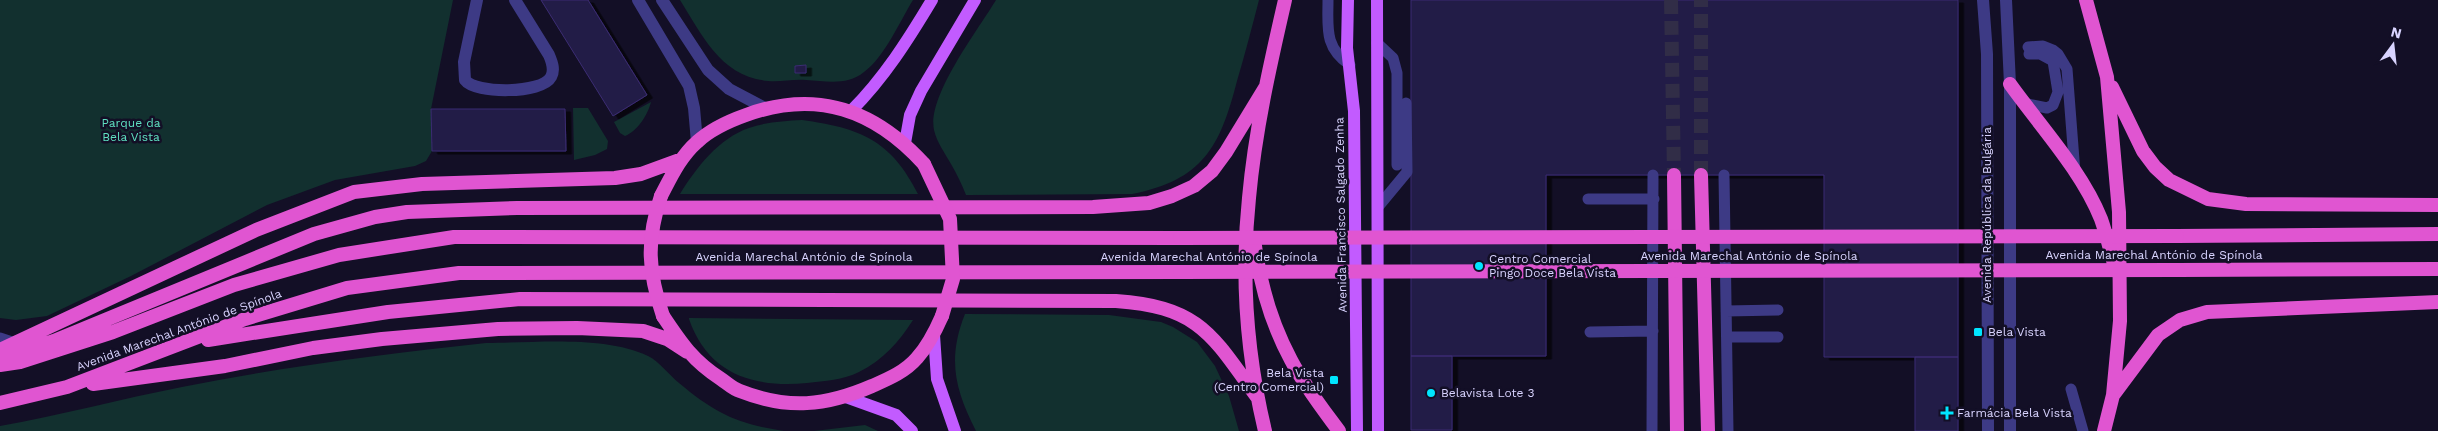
<svg xmlns="http://www.w3.org/2000/svg" width="2438" height="431" font-family="'Work Sans',sans-serif">
  <style>
    .green { fill: #12302f }
    .building { fill: #241b47; stroke: #3b2d73; filter: url(#shadow) }
    .lines { fill: none; stroke-linecap: round; stroke-linejoin: round }
    .trunk-tunnel { stroke: #312d47; stroke-width: 14; stroke-dasharray: 14 7; stroke-linecap: butt }
    .service { stroke: #3d3a85; stroke-width: 11 }
    .minor { stroke: #3d3a85; stroke-width: 12 }
    .tertiary { stroke: #3d3a85; stroke-width: 12 }
    .primary { stroke: #c25bff; stroke-width: 12 }
    .trunk { stroke: #e055d1; stroke-width: 14 }
    .trunk-bridge { stroke: #e055d1; stroke-width: 14 }
    .poi-dot { fill: #00e5ff; stroke: #130f26; stroke-width: 2 }
    .labels { text-anchor: middle; stroke-width: 5; stroke-linejoin: round; paint-order: stroke }
    .park-label { font-size: 12px; fill: #5fe0c0; stroke: #130f26 }
    .street-label { font-size: 12px; fill: #d9d4ff; stroke: #130f26 }
    .poi-label { font-size: 12px; fill: #d9d4ff; stroke: #130f26; text-anchor: start }
  </style>
  <defs>
    <filter id="shadow"><feDropShadow dx="5.5" dy="3" stdDeviation="0" flood-color="#0009"/></filter>
  </defs>
  <rect width="100%" height="100%" fill="#130f26"/>
  <path class="green" d="M0,0h453l-22,109 1,42 -6,10 -11,5 -80,14 -68,25 -136,71 -84,40 -31,4 -16,-2z
    M680,0h233c-13,21 -29,58 -49,72 -17,14 -38,9 -58,8 -13,-1 -25,2 -38,1 -47,-4 -66,-46 -88,-81z
    M996,0h263c-7,27 -14,54 -22,81 -17,66 -34,99 -105,113l-166,1c-4,-10 -9,-21 -15,-31 -6,-11 -14,-21 -17,-34 -7,-34 44,-100 62,-130z
    M651,102c-3,12 -13,29 -26,34l-5,-3 -6,-11z
    M573,108h15l20,33 -1,8 -12,6 -21,5z
    M802,120c58,8 89,20 116,74h-238c16,-26 39,-56 69,-66 17,-6 35,-7 53,-8z
    M965,314l144,1 52,7 12,5 24,15 18,24 14,30 10,35h-263c-21,-41 -29,-72 -11,-117z
    M689,319v-1l224,2c-14,22 -30,40 -54,52 -16,8 -34,9 -52,11 -54,5 -99,-9 -118,-64z
    M486,343c48,0 118,-8 162,13 11,5 21,19 31,27 36,30 58,41 105,48h-784v-5c61,-11 121,-27 182,-39 100,-20 202,-33 304,-44z
    M865,425l13,6h-64z"/>
  <path class="building" d="M541,0h47l59,95 -34,21z
    M1411,0h547v357h-134v-182h-278v181h-135z
    M806,65v8h-11v-7z
    M431,109h134l1,42h-134z
    M1411,356h41v74h-41z
    M1915,357h43v74h-43z"/>
  <g class="lines">
    <path class="trunk-tunnel" d="M1671,0l3,175
      M1701,175v-175"/>
    <path class="service" d="M1328,0c0,28 -4,47 22,65
      M1377,43l16,15 4,15v92
      M2028,47l15,-1 10,4 5,4 9,15 8,104
      M2023,103l24,5 6,-3 5,-13 -5,-31 -13,-7h-11
      M1724,175l4,256
      M1588,199h66
      M1378,207l29,-35 -1,-69
      M1726,311l52,-1
      M1590,332l63,-1
      M1727,337h51
      M0,338l15,5
      M2071,389l12,42
      M1652,431l1,-256"/>
    <path class="minor" d="M477,0l-13,62 1,18c10,14 77,14 86,-3 4,-7 1,-15 -2,-22l-34,-55"/>
    <path class="tertiary" d="M638,0l51,86 5,22 3,34
      M662,0l46,70 21,19 36,19
      M1983,0l4,54 1,377
      M2006,0l4,84v347"/>
    <path class="primary" d="M1348,0l-1,48 7,63 3,320
      M1377,0l1,431
      M851,111c33,-33 57,-71 81,-111
      M905,143l5,-28 11,-24 54,-91
      M934,335l3,44 18,52
      M846,397l50,18 16,16"/>
    <path class="trunk" d="M2086,0l21,77 12,135 1,109 -7,74 -9,36
      M2010,84c30,42 72,87 91,135 6,17 10,35 15,52
      M2112,87l31,64 12,16 14,13 39,19 38,5 192,1
      M1674,175l3,256
      M1701,175l7,256
      M661,196c10,-19 19,-39 36,-54 14,-13 32,-21 49,-27 71,-26 129,-5 178,49
      M2177,236l261,-2
      M1254,238c5,42 17,85 37,122 13,25 31,48 48,71
      M2178,270l260,-1
      M663,316c18,27 30,45 58,63 6,4 12,10 19,12 48,19 86,15 132,-5 16,-7 33,-14 45,-28 11,-12 18,-26 25,-42
      M208,340l180,-28 132,-13 596,2c84,6 96,34 141,96
      M0,350l256,-120 98,-38 68,-8 193,-6 26,-4 41,-15
      M0,358l54,-17 260,-107 61,-17 32,-5 110,-4 576,-1 56,-4 23,-7 22,-10 18,-15 14,-19 39,-64
      M0,365l20,-3 93,-30 121,-47 105,-30 115,-18 726,1
      M93,384l132,-18 88,-18 69,-9 116,-10 79,-1 66,3 24,8 20,13
      M2114,394l44,-59 22,-15 27,-8 231,-10
      M0,403l67,-16 178,-68 102,-31 112,-15 721,-1
      M1265,431c-18,-75 -24,-156 -16,-233 6,-67 21,-133 36,-198"/>
    <path class="trunk-bridge" d="M924,164l26,55 3,60 -11,37
      M661,196c-15,44 -13,76 2,120
      M1180,238l997,-2
      M1180,272l998,-2"/>
  </g>
  <g class="poi-dot">
    <circle cx="1479" cy="266" r="5"/>
    <rect x="1973" y="327" width="10" height="10" rx="2.5"/>
    <rect x="1329" y="375" width="10" height="10" rx="2.5"/>
    <circle cx="1431" cy="393" r="5"/>
    <path d="M1944.5 405.5h5v5h5v5h-5v5h-5v-5h-5v-5h5z"/>
  </g>
  <g class="labels">
    <g class="park-label">
      <text x="131" y="127">Parque da<tspan x="131" dy="14">Bela Vista</tspan></text>
    </g>
    <g class="street-label">
      <text transform="translate(1341 215) rotate(-91)" y="4">Avenida Francisco Salgado Zenha</text>
      <text transform="translate(1987 215) rotate(-90)" y="4">Avenida República da Bulgária</text>
      <text x="2154" y="259">Avenida Marechal António de Spínola</text>
      <text x="1749" y="260">Avenida Marechal António de Spínola</text>
      <text x="804" y="261">Avenida Marechal António de Spínola</text>
      <text x="1209" y="261">Avenida Marechal António de Spínola</text>
      <text transform="translate(179 330) rotate(-20)" y="4">Avenida Marechal António de Spínola</text>
    </g>
    <g class="poi-label">
      <text x="1489" y="263">Centro Comercial<tspan x="1489" dy="14">Pingo Doce Bela Vista</tspan></text>
      <text x="1988" y="336">Bela Vista</text>
      <text x="1324" y="377" text-anchor="end">Bela Vista<tspan x="1324" dy="14">(Centro Comercial)</tspan></text>
      <text x="1441" y="397">Belavista Lote 3</text>
      <text x="1957" y="417">Farmácia Bela Vista</text>
    </g>
  </g>
  <g transform="translate(2393 45) rotate(15)" stroke="#130f26" stroke-width="4" paint-order="stroke">
  <path d="M0-4L9 19L0 12L-9 19Z" fill="#d9d4ff"/>
  <text y="-8" font-size="14" font-weight="bold" text-anchor="middle" fill="#d9d4ff">N</text>
  </g>
</svg>
